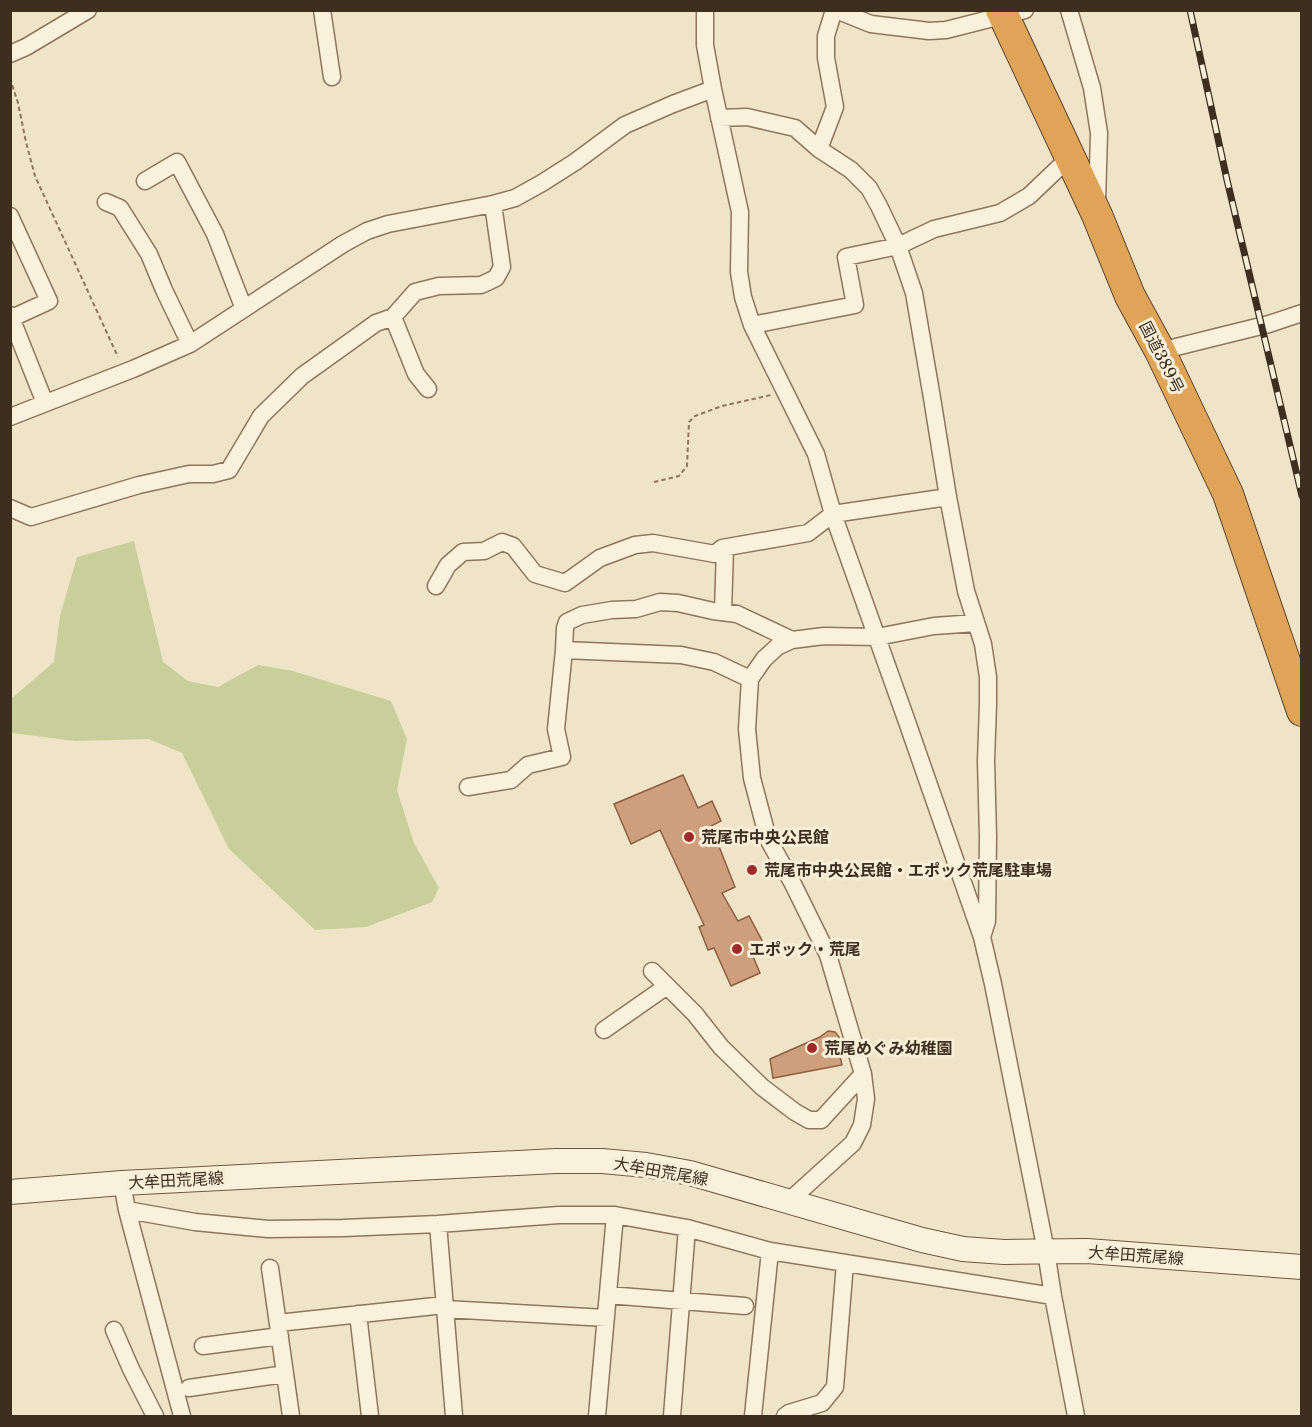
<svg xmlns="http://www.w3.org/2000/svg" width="1312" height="1427" font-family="'Libre Baskerville','Noto Sans JP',serif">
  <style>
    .green { fill: #c9cf9b }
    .building { fill: #cf9f7d; stroke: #8d5f41; stroke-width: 1.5 }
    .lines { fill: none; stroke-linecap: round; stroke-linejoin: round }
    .street-casing { stroke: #8d765c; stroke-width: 19 }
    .secondary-casing { stroke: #6f573f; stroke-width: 26 }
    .highway-casing { stroke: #5b4430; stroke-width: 32 }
    .path { stroke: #8d765c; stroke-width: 2; stroke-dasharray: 4.5 3; stroke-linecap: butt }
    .street { stroke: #faf1dc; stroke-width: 16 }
    .secondary { stroke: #faf1dc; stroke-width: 24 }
    .highway { stroke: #e0a458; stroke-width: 30 }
    .rail-casing { stroke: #3d2e20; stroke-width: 7 }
    .rail { stroke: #f7eed8; stroke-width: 4.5; stroke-dasharray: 14; stroke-linecap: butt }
    .poi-dot { fill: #9e2a2b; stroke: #f7eed8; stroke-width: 2 }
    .labels { text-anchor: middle; stroke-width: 6; stroke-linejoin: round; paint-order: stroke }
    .street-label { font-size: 16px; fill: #3d2e20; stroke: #f7eed8 }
    .poi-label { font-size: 16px; font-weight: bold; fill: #3d2e20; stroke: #f7eed8; text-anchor: start }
  </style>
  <rect width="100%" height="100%" fill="#f0e4c8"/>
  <path class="green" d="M134,541l29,121 25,19 30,6 40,-22 35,6 98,30 16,38 -10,51 17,53 25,45 -7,14 -66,25 -51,3 -86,-81 -47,-96 -33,-14 -74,2 -63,-8 -2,-3 1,-31 43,-37 6,-46 17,-59z"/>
  <path class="building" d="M683,775l15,33 14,-7 9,20 -10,5 24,61 -13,6 16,28 11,-5 16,30 -13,8 8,19 -29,13 -17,-38 -6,2 -9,-23 5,-2 -44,-95 -29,14 -17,-40z
    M828,1031l7,1 4,5 1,4 -2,6 4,18 -69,13 -3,-19 50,-22z"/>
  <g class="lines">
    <defs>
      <path id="street" d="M322,10l10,67
        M705,10v35l8,44 27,123 -1,60 4,25 9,28 64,129 17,60 73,205 76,218 11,47 53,267 7,45 23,120
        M836,10l35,14 58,7 17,-1 79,-20
        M1069,10l23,78 7,45 -2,69
        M10,54l16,-7 62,-37
        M719,118l28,-1 48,11 24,21 32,21 18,18 10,18 19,40 16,47 18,105 16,99 18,94 17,53 5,33v27l-2,57 2,75 -1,85 -5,16
        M819,149l16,-42 -9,-49v-22l8,-26
        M145,181l32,-19 38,72 29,75
        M106,202l14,6 29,46 15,36 26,54
        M10,216l39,85 -37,17
        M10,315l35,88
        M393,317l23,57 12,15
        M752,325l103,-20 -9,-48 52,-11 36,-17 66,-16 29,-17 41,-39
        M1160,351l109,-27 33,-11
        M10,417l123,-48 57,-25 153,-100 24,-13 21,-7 105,-20 22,-6 27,-15 33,-21 50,-37 48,-21 40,-15
        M10,508l21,9 108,-32 50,-11h24l16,-4 32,-54 41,-40 74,-53 17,-6 22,-25 24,-6 42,-1 15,-7 6,-11 -9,-63
        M436,586l12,-21 15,-13 21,-1 18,-9 11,4 22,28 30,9 35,-25 35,-13 18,-2 62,11 7,-6 86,-15 25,-19 115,-17
        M723,612l2,-64
        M564,650l117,5 33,7 36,17
        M468,787l43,-7 17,-15 34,-8 -6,-28 8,-79 1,-22 2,-6 15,-7 30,-5 24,-1 24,-7 18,1 35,8 24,3 55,26
        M652,971l43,43 26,33 41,40 33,25 14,8h12l42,-46
        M604,1030l63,-44
        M122,1183l5,27 55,206
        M788,1202l65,-59 9,-18 4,-26 -3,-25 -35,-119 -36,-73 -24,-43 -16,-61 -5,-49 3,-50 14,-20 13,-12 15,-7 32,-4 53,1 57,-11 42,-3
        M127,1210l68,12 73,7 75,-1 95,-4 121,-9h56l72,13 83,23 283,45
        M438,1224l16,192
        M270,1268l21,148
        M608,1295l137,11
        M445,1309l161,9
        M358,1314l12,102
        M278,1323l166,-18
        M114,1330l17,39 24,47
        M203,1346l77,-10
        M189,1388l96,-14
        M597,1416l18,-201
        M672,1416l15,-188
        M753,1416l17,-165
        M785,1416l4,-3 33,-10 13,-16 10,-124"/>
      <path id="secondary" d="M10,1192l112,-9 434,-22h46l44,4 44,8 232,67 41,9 41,3 83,-1 215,16"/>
      <path id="highway" d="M1001,10l96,205 33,81 30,55 68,143 74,217"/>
    </defs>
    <use href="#street" class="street-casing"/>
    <use href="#secondary" class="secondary-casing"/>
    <use href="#highway" class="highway-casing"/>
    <path class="path" d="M10,78l8,25 8,39 9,34 83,181
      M654,482l25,-6 8,-10 2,-44 6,-6 27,-10 49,-11"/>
    <use href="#street" class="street"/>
    <use href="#secondary" class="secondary"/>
    <use href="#highway" class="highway"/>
    <defs>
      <path id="rail" d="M1190,10l37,170 75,316"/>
    </defs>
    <use href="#rail" class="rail-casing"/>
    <use href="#rail" class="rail"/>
  </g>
  <g class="poi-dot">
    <circle cx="689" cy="837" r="6"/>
    <circle cx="752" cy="870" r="6"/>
    <circle cx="737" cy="949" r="6"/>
    <circle cx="812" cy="1048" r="6"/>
  </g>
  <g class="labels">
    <g class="street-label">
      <text transform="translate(1162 357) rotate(63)" y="6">国道389号</text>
      <text transform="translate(661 1171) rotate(10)" y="6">大牟田荒尾線</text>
      <text transform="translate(176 1180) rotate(-3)" y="6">大牟田荒尾線</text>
      <text transform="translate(1136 1255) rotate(4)" y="6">大牟田荒尾線</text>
    </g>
    <g class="poi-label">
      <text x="701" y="843">荒尾市中央公民館</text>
      <text x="764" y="876">荒尾市中央公民館・エポック荒尾駐車場</text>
      <text x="749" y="955">エポック・荒尾</text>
      <text x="824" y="1054">荒尾めぐみ幼稚園</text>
    </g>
  </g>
  <rect width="1312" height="1427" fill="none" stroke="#3d2e20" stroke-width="24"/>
</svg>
